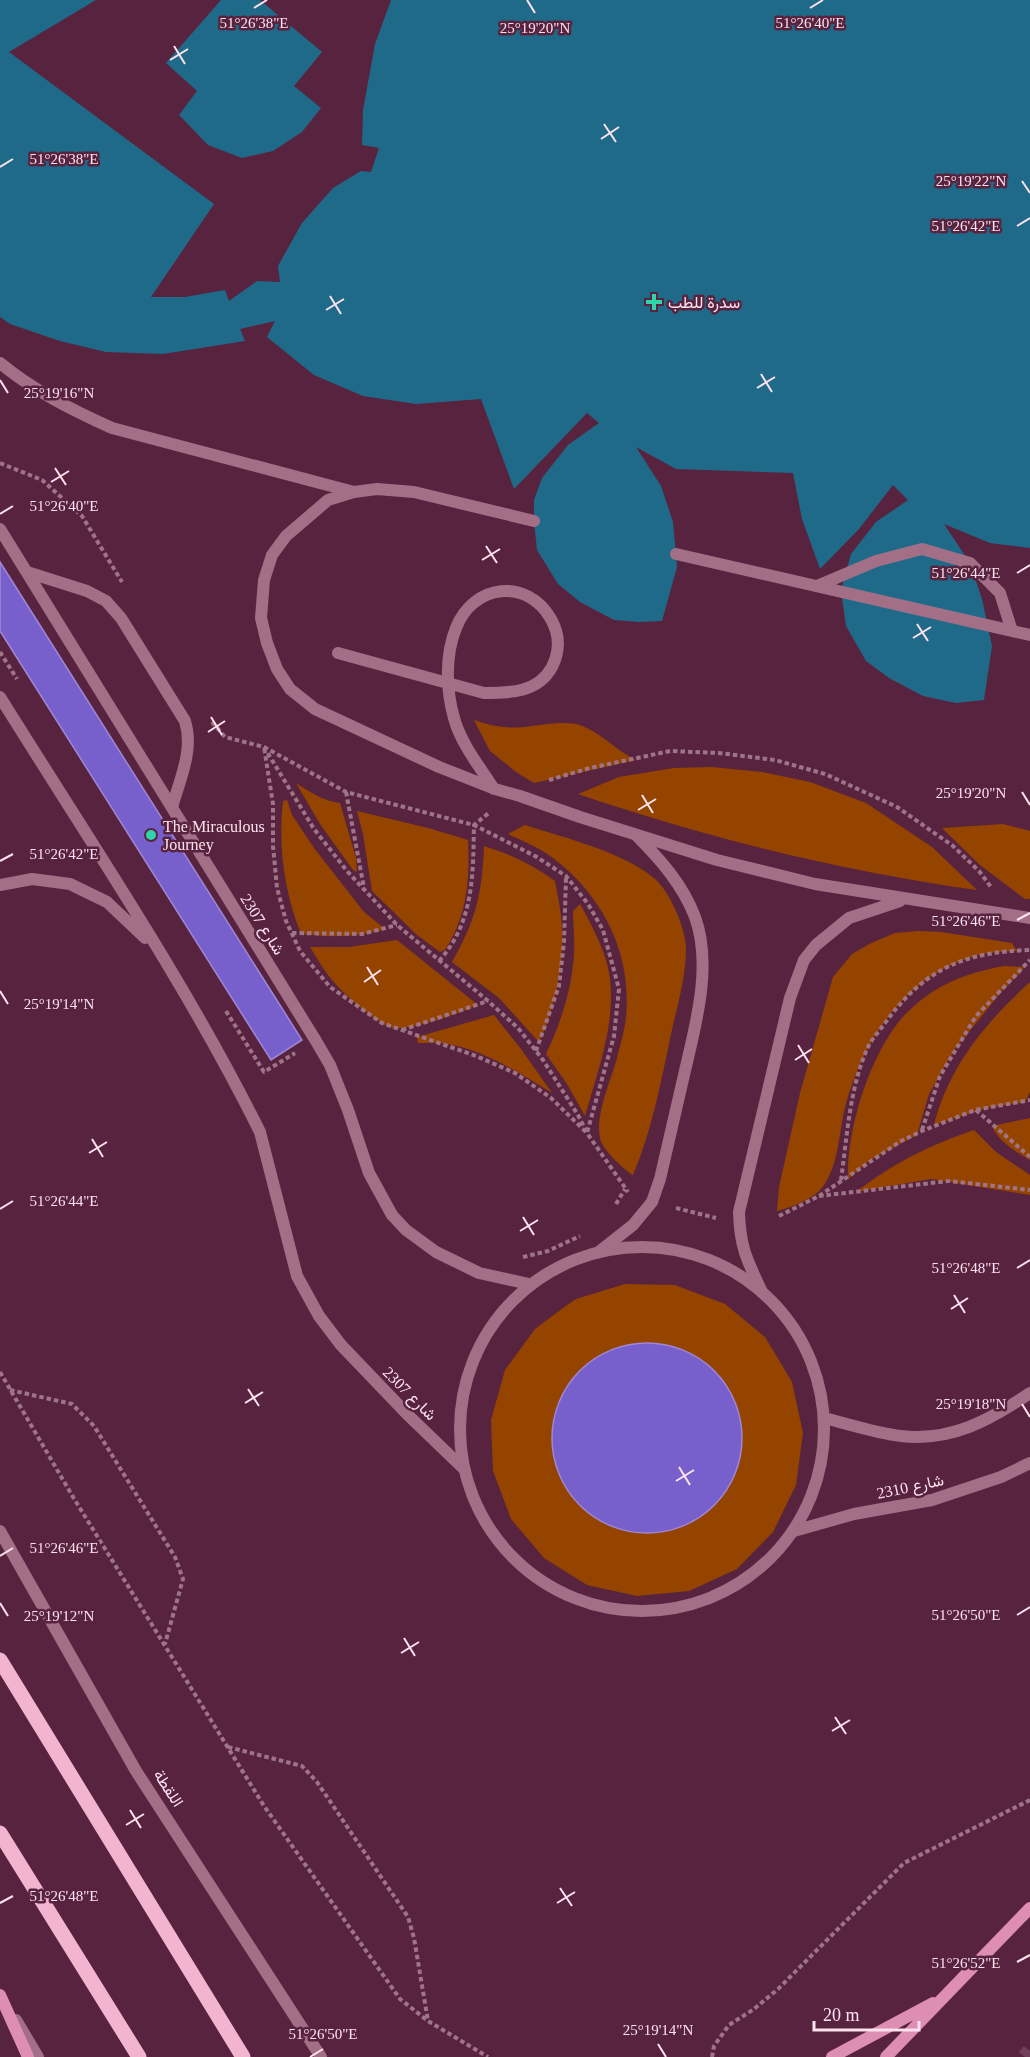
<svg xmlns="http://www.w3.org/2000/svg" width="1030" height="2057" font-family="'Times New Roman',Vazirmatn,serif">
  <style>
    .green { fill: #954400; fill-rule: evenodd }
    .water { fill: #7760cc; stroke: #a087d6; stroke-width: 1.5 }
    .building { fill: #206a89 }
    .lines { fill: none; stroke-linecap: round; stroke-linejoin: round }
    .trunk-tunnel { stroke: #714058; stroke-width: 16; stroke-dasharray: 16 8; stroke-linecap: butt }
    .path { stroke: #9e7488; stroke-width: 4; stroke-dasharray: 4.5 3; stroke-linecap: butt }
    .service { stroke: #a36f87; stroke-width: 12 }
    .minor { stroke: #a36f87; stroke-width: 12 }
    .secondary { stroke: #de8db3; stroke-width: 12 }
    .primary { stroke: #f3b4d0; stroke-width: 15 }
    .ticks { fill: none; stroke: #fee2ee; stroke-width: 2 }
    .poi-dot { fill: #30d4aa; stroke: #58233e; stroke-width: 2 }
    .labels { text-anchor: middle; stroke-width: 5; stroke-linejoin: round; paint-order: stroke }
    .poi-label { font-size: 16px; fill: #fee2ee; stroke: #58233e; text-anchor: start }
    .street-label { font-size: 16px; fill: #fee2ee; stroke: #58233e }
    .ticks-label { font-size: 15px; text-anchor: middle; fill: #fee2ee; stroke: #58233e; stroke-width: 5; stroke-linejoin: round; paint-order: stroke }
  </style>
  <rect width="100%" height="100%" fill="#58233e"/>
  <path class="green" d="M474,720c17,6 32,9 51,7 17,-2 33,-6 51,-3 23,6 39,26 60,36l-102,23 -18,-11 -26,-21z
    M712,767l50,5 48,10 56,21 66,44 45,43c-135,-19 -270,-52 -399,-96l41,-17 55,-9z
    M296,783c14,9 27,18 44,20l16,55 1,14 -4,-2 -33,-46z
    M287,800l5,15 22,33 50,64 21,17c-28,9 -55,8 -84,5 -17,-43 -23,-87 -18,-133z
    M357,811l71,17 40,12c2,40 -1,76 -23,110l-5,2 -23,-17 -45,-44 -9,-57z
    M1003,824l27,7v68h-5l-45,-34 -38,-37z
    M525,825c40,13 99,27 130,54 15,13 31,50 31,70 0,28 -9,58 -15,85 -10,48 -19,96 -38,141 -10,-6 -31,-26 -33,-37 -5,-23 11,-58 17,-80 3,-13 8,-28 9,-41 6,-64 -23,-121 -73,-159 -13,-10 -30,-17 -45,-24z
    M484,846c26,8 49,19 71,35 3,15 6,31 7,46 2,36 -7,83 -23,115l-40,-44 -47,-36c24,-42 30,-68 32,-116z
    M580,904c9,16 18,33 24,50 19,52 -5,112 -19,162l-18,-32 -21,-30c15,-31 26,-66 28,-100 1,-14 -1,-29 -1,-43z
    M918,931l23,1 71,11 5,8c-15,1 -30,1 -45,6 -68,22 -109,83 -127,150 -6,25 -6,56 -21,78 -9,14 -32,22 -47,26l2,-24 21,-94 33,-116 19,-23 19,-11 24,-10z
    M397,940l81,65c-19,8 -64,25 -84,23 -16,-2 -50,-34 -61,-47 -9,-10 -16,-23 -23,-34h39z
    M1004,966l20,1 -3,5 -19,19 -47,58 -26,45 -12,41 -47,25 -22,19c-2,-51 25,-138 65,-172 28,-25 55,-34 91,-41z
    M1030,982v110l-5,10 -38,6 -53,17c15,-59 52,-103 96,-143z
    M494,1015l27,34 31,44c-31,-19 -69,-44 -106,-49 -9,-2 -19,-1 -28,-1l-1,-6z
    M1030,1118v42c-14,-8 -32,-19 -38,-34z
    M974,1130l22,22 34,23v20l-99,-16 -75,13c39,-30 72,-46 118,-62z
    M625,1284l50,1 50,19 40,33 27,45 11,51 -7,52 -23,47 -36,37 -48,22 -52,5 -50,-11 -43,-27 -33,-39 -18,-48 -2,-51 14,-50 30,-41 32,-24 9,-6zM609,1350c15,0 70,-2 79,2 42,20 65,74 49,118 -7,18 -20,31 -33,44l-127,-11c-14,-21 -16,-27 -21,-51 -1,-7 -4,-16 -4,-23 2,-36 28,-63 57,-79z"/>
  <path class="water" d="M0,562l302,478 -31,20 -271,-429z
    M552 1438a95 95 0 1 1 190 0a95 95 0 1 1-190 0Z"/>
  <path class="building" d="M0,0h96l-87,52 205,152 -63,93h34l40,-7 4,11 28,-20 23,1 -2,-16 24,-43 31,-35 28,-17 10,1 8,-24 -17,-3 1,-35 12,-66 16,-44h639v548l-40,-5 -46,-19 26,39 12,36 10,47 -8,54 -28,3 -33,-7 -34,-18 -23,-17 -20,-35 -5,-36 10,-36 25,-32 32,-22 -15,-15 -34,44 -39,40 -18,-50 -9,-46 -117,-4 -40,-22 25,39 12,36 4,45 -15,54 -23,1 -25,-2 -34,-18 -22,-18 -21,-34 -3,-29v-21l8,-22 26,-33 31,-22 -12,-10 -73,76 -33,-90 -65,5 -53,-8 -49,-21 -47,-38 8,-16 -35,8 5,12 -82,13 -57,-2 -46,-11 -50,-17 -10,-7z
    M221,0h39l62,52 -28,34 27,22 -19,24 -29,19 -31,7 -34,-13 -29,-30 18,-24 -31,-28z"/>
  <g class="lines">
    <path class="trunk-tunnel" d="M1025,2057l5,-6"/>
    <path class="path" d="M0,463l42,17 40,36 40,66
      M0,652l17,27
      M212,722l13,15 39,10 50,82 33,42 50,54 91,76 30,27 25,32 35,55 9,18 41,59
      M264,747l82,45 128,33 61,31 31,20 22,28 15,26 16,59 -5,47 -27,97 -36,-35 -36,-25 -39,-17 -94,-33 -52,-36 -30,-36 -14,-30 -9,-33 -4,-42v-42z
      M549,780l41,-12 80,-17 49,2 56,7 50,14 72,33 56,39 26,25 12,16
      M346,792l18,96
      M292,933l70,1 35,-9
      M439,961c35,-39 34,-86 35,-136l16,-13
      M226,1011l38,61 31,-19
      M402,1030l86,-29
      M536,1051l23,-65 5,-44 2,-65
      M976,1110l54,47
      M922,1130l18,-54 36,-60 54,-56
      M841,1180c6,-43 9,-96 28,-135 5,-9 13,-17 19,-26 39,-52 79,-67 142,-69
      M819,1196l130,-15 81,9
      M616,1204l9,-15
      M676,1208l40,10
      M779,1216l40,-20 82,-55 21,-10 53,-21 55,-10
      M523,1257l25,-6 32,-15
      M0,1372l73,125 191,309 136,193 28,22 60,36
      M10,1390l62,14 22,22 81,131 8,22 -18,65
      M228,1747l74,19 15,16 91,135 6,21 14,83
      M712,2057l2,-11 15,-21 25,-16 24,-20 126,-126 126,-63"/>
    <path class="service" d="M0,363c34,28 72,47 112,65l242,64
      M534,521l-120,-29 -37,-3 -23,3 -26,8 -42,36 -14,19 -8,25 -3,38 6,25 10,26 13,20 25,20 124,58 56,22 25,7 60,21 137,43 98,24 215,34
      M676,554l354,81
      M27,572l60,19 19,10 15,17 64,103c9,29 -5,58 -13,86
      M817,586l59,-25 46,-12 48,14 30,30 12,38
      M338,653l146,40c25,0 54,0 68,-26 8,-16 8,-32 -1,-48 -24,-42 -78,-35 -95,9 -11,27 -10,62 -2,90 7,26 26,49 40,71
      M600,1251l33,-26 19,-23 8,-23c8,-35 16,-69 24,-104 11,-48 29,-109 11,-158 -12,-32 -35,-58 -59,-82
      M762,1292c-15,-32 -22,-44 -23,-80l51,-214 14,-38 12,-15 33,-27 51,-17"/>
    <path class="minor" d="M0,529l316,512 14,24 18,45 21,63 23,42 14,15 30,22 43,21 50,11
      M0,697c89,143 185,284 260,435l37,144 22,40 22,29 68,71 55,53
      M0,885l32,-6 38,5 37,18 38,36
      M460 1429a182 182 0 1 1 364 0a182 182 0 1 1-364 0Z
      M824,1418c25,6 51,15 77,18 50,6 89,-16 129,-43
      M0,1531l136,240 185,286
      M794,1531l60,-17 78,-14 69,-23 29,-14
      M16,2020l22,37"/>
    <path class="secondary" d="M0,1995l28,62
      M832,2057l101,-54
      M886,2057l144,-149"/>
    <path class="primary" d="M0,1660l243,397
      M0,1833l139,224"/>
  </g>
  <path class="ticks" d="M527,0l8,13M254,8l13,-8M810,8l13,-8M174,46l11,18M170,60l18,-11M604,124l12,18M601,139l18,-12M0,167l13,-8M1022,181l8,12M1017,226l13,-8M330,296l11,18M326,310l18,-11M761,374l11,18M0,380l8,13M757,388l18,-11M55,468l11,17M51,482l18,-11M0,514l13,-8M486,546l11,17M482,560l18,-11M1017,573l13,-8M917,624l11,17M913,638l18,-11M211,717l11,18M208,732l17,-11M1022,792l8,13M642,795l11,18M638,810l18,-11M0,861l13,-7M1017,920l13,-7M367,967l11,18M364,982l17,-12M0,991l8,13M798,1045l11,18M795,1060l17,-11M92,1139l11,18M89,1153l18,-11M0,1209l13,-8M523,1217l11,18M520,1231l18,-11M1017,1268l13,-8M954,1295l11,18M951,1309l17,-11M248,1389l11,17M245,1403l18,-11M1022,1404l8,13M679,1467l11,18M676,1481l18,-11M0,1556l13,-8M0,1603l8,13M1017,1615l13,-8M404,1638l11,18M401,1653l18,-11M835,1717l11,17M832,1731l18,-11M130,1810l11,18M126,1825l18,-11M560,1888l12,18M0,1903l13,-7M557,1903l18,-11M1017,1962l13,-7M658,2044l8,13M310,2057l13,-8"/>
  <g class="poi-dot">
    <path d="M651 293h6v6h6v6h-6v6h-6v-6h-6v-6h6z"/>
    <circle cx="151" cy="835" r="6"/>
  </g>
  <g class="labels">
    <g class="poi-label">
      <text x="668" y="308">سدرة للطب</text>
      <text x="163" y="832">The Miraculous<tspan x="163" dy="18">Journey</tspan></text>
    </g>
    <g class="street-label">
      <text transform="translate(263 924) rotate(58)" y="6">شارع 2307</text>
      <text transform="translate(410 1393) rotate(45)" y="6">شارع 2307</text>
      <text transform="translate(910 1486) rotate(-12)" y="6">شارع 2310</text>
      <text transform="translate(169 1788) rotate(57)" y="6">اللقطة</text>
    </g>
  </g>
  <g class="ticks-label">
    <text x="254" y="28">51°26'38"E</text>
    <text x="810" y="28">51°26'40"E</text>
    <text x="535" y="33">25°19'20"N</text>
    <text x="64" y="164">51°26'38"E</text>
    <text x="971" y="186">25°19'22"N</text>
    <text x="966" y="231">51°26'42"E</text>
    <text x="59" y="398">25°19'16"N</text>
    <text x="64" y="511">51°26'40"E</text>
    <text x="966" y="578">51°26'44"E</text>
    <text x="971" y="798">25°19'20"N</text>
    <text x="64" y="859">51°26'42"E</text>
    <text x="966" y="926">51°26'46"E</text>
    <text x="59" y="1009">25°19'14"N</text>
    <text x="64" y="1206">51°26'44"E</text>
    <text x="966" y="1273">51°26'48"E</text>
    <text x="971" y="1409">25°19'18"N</text>
    <text x="64" y="1553">51°26'46"E</text>
    <text x="966" y="1620">51°26'50"E</text>
    <text x="59" y="1621">25°19'12"N</text>
    <text x="64" y="1901">51°26'48"E</text>
    <text x="966" y="1968">51°26'52"E</text>
    <text x="658" y="2035">25°19'14"N</text>
    <text x="323" y="2039">51°26'50"E</text>
  </g>
  <path d="M814 2021v9h105v-9" fill="none" stroke="#fee2ee" stroke-width="3"/>
  <text x="823" y="2021" font-size="18" fill="#fee2ee" stroke="#58233e" stroke-width="4.5" paint-order="stroke">20 m</text>
</svg>
